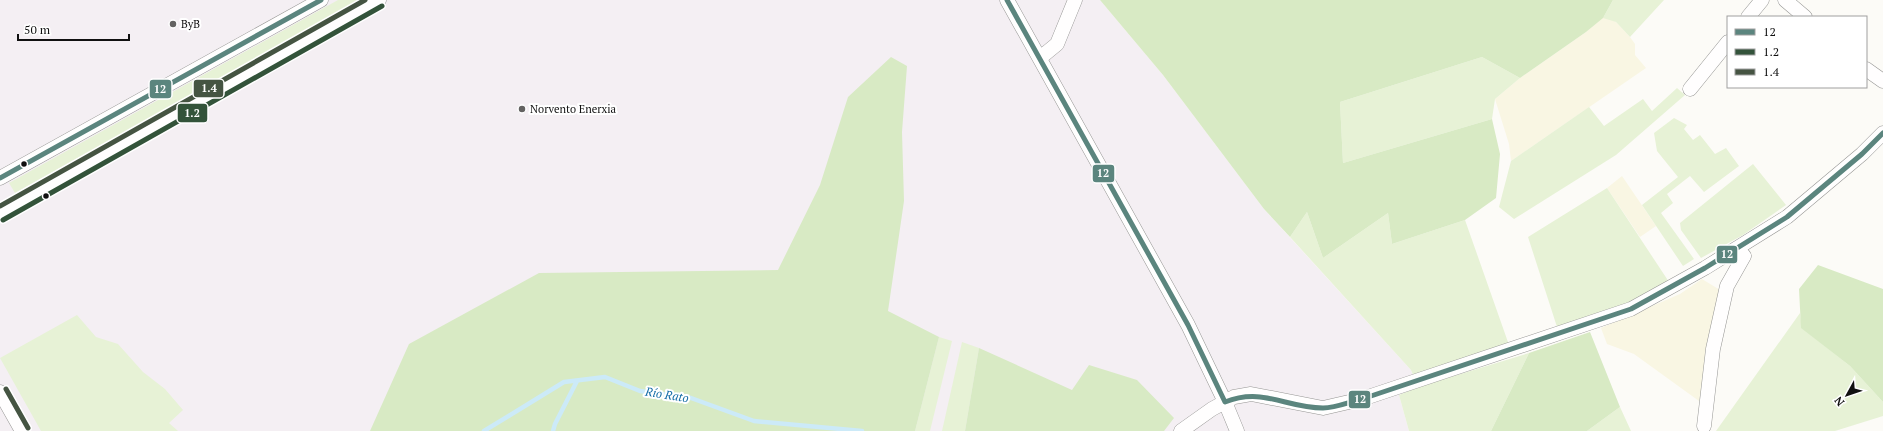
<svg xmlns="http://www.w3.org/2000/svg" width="1883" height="431" font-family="'PT Serif',serif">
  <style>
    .industrial { fill: #f4eff3 }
    .farmland { fill: #f9f6e3 }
    .green { fill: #e7f2d6 }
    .forest { fill: #d8eac4 }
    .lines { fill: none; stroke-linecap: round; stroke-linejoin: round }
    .stream { stroke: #cceaf8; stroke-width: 4.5 }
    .minor-casing { stroke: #969694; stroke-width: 15 }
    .minor { stroke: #fffefe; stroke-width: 14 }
    .bus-1-casing { stroke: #fff; stroke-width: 8 }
    .bus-2-casing { stroke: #fff; stroke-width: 8 }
    .bus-3-casing { stroke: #fff; stroke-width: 8 }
    .bus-1 { stroke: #5b857e; stroke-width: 5 }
    .bus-2 { stroke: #33533a; stroke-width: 5 }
    .bus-3 { stroke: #455442; stroke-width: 5 }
    .poi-dot { fill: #636261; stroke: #fff; stroke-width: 1.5 }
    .bus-dot { fill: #101010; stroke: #fff; stroke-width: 1.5 }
    .labels { text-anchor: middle; stroke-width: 4; stroke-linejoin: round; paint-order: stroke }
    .poi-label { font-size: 11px; fill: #101010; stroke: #fff; text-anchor: start }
    .water-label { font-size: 12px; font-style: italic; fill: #156da7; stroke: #fff }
    .line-badge { stroke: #fff; stroke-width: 1.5 }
    .badge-label { font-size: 11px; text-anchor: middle; font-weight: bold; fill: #fff }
  </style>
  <rect width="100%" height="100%" fill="#fcfbf7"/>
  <path class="industrial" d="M0,0h1100l63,75 101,134 147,161 7,17 -19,8 10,36h-1409z"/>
  <path class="farmland" d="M1604,16l12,6 14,15 5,7v11l11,13 -135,93 -2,-17 -14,-45 25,-21 66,-46z
    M1622,176l34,50 -16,11 -33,-49z
    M1702,279l18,11 -13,83 -8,28 -65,-47 -27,-10 -6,-16 79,-34z"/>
  <path class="green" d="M338,0h23l-346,193 -6,-10z
    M1613,0h51l-34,37 -14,-15 -13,-4z
    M1482,57l38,21 -25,21 -3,20 -149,44 -3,-61z
    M1677,88l8,7 -69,60 -102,64 -15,-12 12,-46 78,-54 15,19 39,-27 9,12z
    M1674,118l13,7 -3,4 9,11 7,-5 15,19 11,-6 13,18 -35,26 -14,-16 -23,18 6,9 -12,10 33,46 -11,7 -41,-61 36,-28 -21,-26 -3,-18z
    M1753,164l33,41 -43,30 -42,23 -20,-28 -1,-7z
    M1607,188l62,94 -48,27 -63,21 -30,-93z
    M1307,212l16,46 65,-45 4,31 73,-24 44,125 -95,32 -3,-7 -121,-133z
    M1800,313l2,15 48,38 33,36v14l-48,15h-119z
    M77,315l19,22 22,7 25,28 22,17 18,21 -14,13 9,8h-137l-41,-73z
    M939,337l13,4 -22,90h-15z
    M962,342l17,6 -14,83h-23z
    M1529,353l-38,78h-82l-10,-36 19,-8z
    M1620,407l11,24h-44z"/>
  <path class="forest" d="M1100,0h513l-10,18 -17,14 -66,46 -38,-21 -142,45 3,61 149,-44 8,35 -4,44 -31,22 -73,24 -4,-31 -65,45 -16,-46 -17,25 -26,-28 -101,-134z
    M891,57l16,9 -5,66 2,69 -16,110 51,26 -24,94h-545l39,-87 130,-71 239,-3 42,-85 28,-88z
    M1818,265l65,24v113l-33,-36 -49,-38 -2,-39z
    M1590,332l30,75 -33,24h-96l38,-78z
    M979,348l93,42 17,-25 48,15 37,38 -10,13h-199z"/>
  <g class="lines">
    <path class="stream" d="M484,431l80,-49 41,-5 35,14 51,7 63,23 108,10
      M553,431l2,-7 22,-43"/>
    <defs>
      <path id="minor" d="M1007,0l181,325 37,77 12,29
        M1785,0l20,17
        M1748,17l14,-17
        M1040,58l17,-14 18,-44
        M1866,69l17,12
        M1690,89l38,-47
        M0,178l321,-178
        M0,213l379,-213
        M0,392l22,39
        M1704,426l9,-77 14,-63 17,-30 -6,-7
        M1181,431l31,-22 22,-12 17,-3 72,14 39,-9 269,-90 74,-41 82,-51 75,-63 21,-21"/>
    </defs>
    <use href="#minor" class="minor-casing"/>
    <use href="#minor" class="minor"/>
    <defs>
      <path id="bus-1" d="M1007,0l181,325 37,77c38,-15 61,6 98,6 13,0 26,-6 39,-9l269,-90 74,-41 82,-51 75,-63 21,-21
        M0,178l321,-178"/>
      <path id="bus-2" d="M3,220l379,-214"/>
      <path id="bus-3" d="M0,206l365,-206
        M6,389l22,39"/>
    </defs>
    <use href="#bus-1" class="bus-1-casing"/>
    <use href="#bus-2" class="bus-2-casing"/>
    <use href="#bus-3" class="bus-3-casing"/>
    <use href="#bus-1" class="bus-1"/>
    <use href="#bus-2" class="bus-2"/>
    <use href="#bus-3" class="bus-3"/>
  </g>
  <g class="poi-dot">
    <circle cx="173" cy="24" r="4"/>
    <circle cx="522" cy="109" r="4"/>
  </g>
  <g class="bus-dot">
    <circle cx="24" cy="164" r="3.5"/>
    <circle cx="46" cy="196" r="3.5"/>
  </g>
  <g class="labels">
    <g class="poi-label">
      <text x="181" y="28">ByB</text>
      <text x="530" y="113">Norvento Enerxia</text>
    </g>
    <g class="water-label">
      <text transform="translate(667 395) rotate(9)" y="4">Río Rato</text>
    </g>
  </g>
  <g class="line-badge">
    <rect x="193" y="79" width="31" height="19" rx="4" fill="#455442"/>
    <rect x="149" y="79" width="23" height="20" rx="4" fill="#5b857e"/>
    <rect x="177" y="103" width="31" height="20" rx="4" fill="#33533a"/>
    <rect x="1092" y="164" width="23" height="19" rx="4" fill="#5b857e"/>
    <rect x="1716" y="245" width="22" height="19" rx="4" fill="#5b857e"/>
    <rect x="1348" y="390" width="23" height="19" rx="4" fill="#5b857e"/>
  </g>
  <g class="badge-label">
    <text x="209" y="92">1.4</text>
    <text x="160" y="93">12</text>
    <text x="192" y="117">1.2</text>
    <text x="1103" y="177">12</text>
    <text x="1727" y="258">12</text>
    <text x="1360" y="403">12</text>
  </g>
  <rect x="1727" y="16" width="140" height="72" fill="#ffffff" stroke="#9f9f9f"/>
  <rect x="1735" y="29" width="20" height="6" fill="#5b857e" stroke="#9f9f9f"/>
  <text x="1763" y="36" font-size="12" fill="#101010">12</text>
  <rect x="1735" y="49" width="20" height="6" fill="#33533a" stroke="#9f9f9f"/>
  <text x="1763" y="56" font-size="12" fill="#101010">1.2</text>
  <rect x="1735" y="69" width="20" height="6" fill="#455442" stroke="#9f9f9f"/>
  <text x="1763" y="76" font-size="12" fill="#101010">1.4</text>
  <g transform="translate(1847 395) rotate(230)" stroke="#ffffff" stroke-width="3" paint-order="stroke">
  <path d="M0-3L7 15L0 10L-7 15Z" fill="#101010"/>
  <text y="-6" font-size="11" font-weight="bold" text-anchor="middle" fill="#101010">N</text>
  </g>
  <path d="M18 34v6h111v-6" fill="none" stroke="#101010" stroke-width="2"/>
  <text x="24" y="34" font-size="12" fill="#101010" stroke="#ffffff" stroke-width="3" paint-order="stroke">50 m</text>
</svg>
